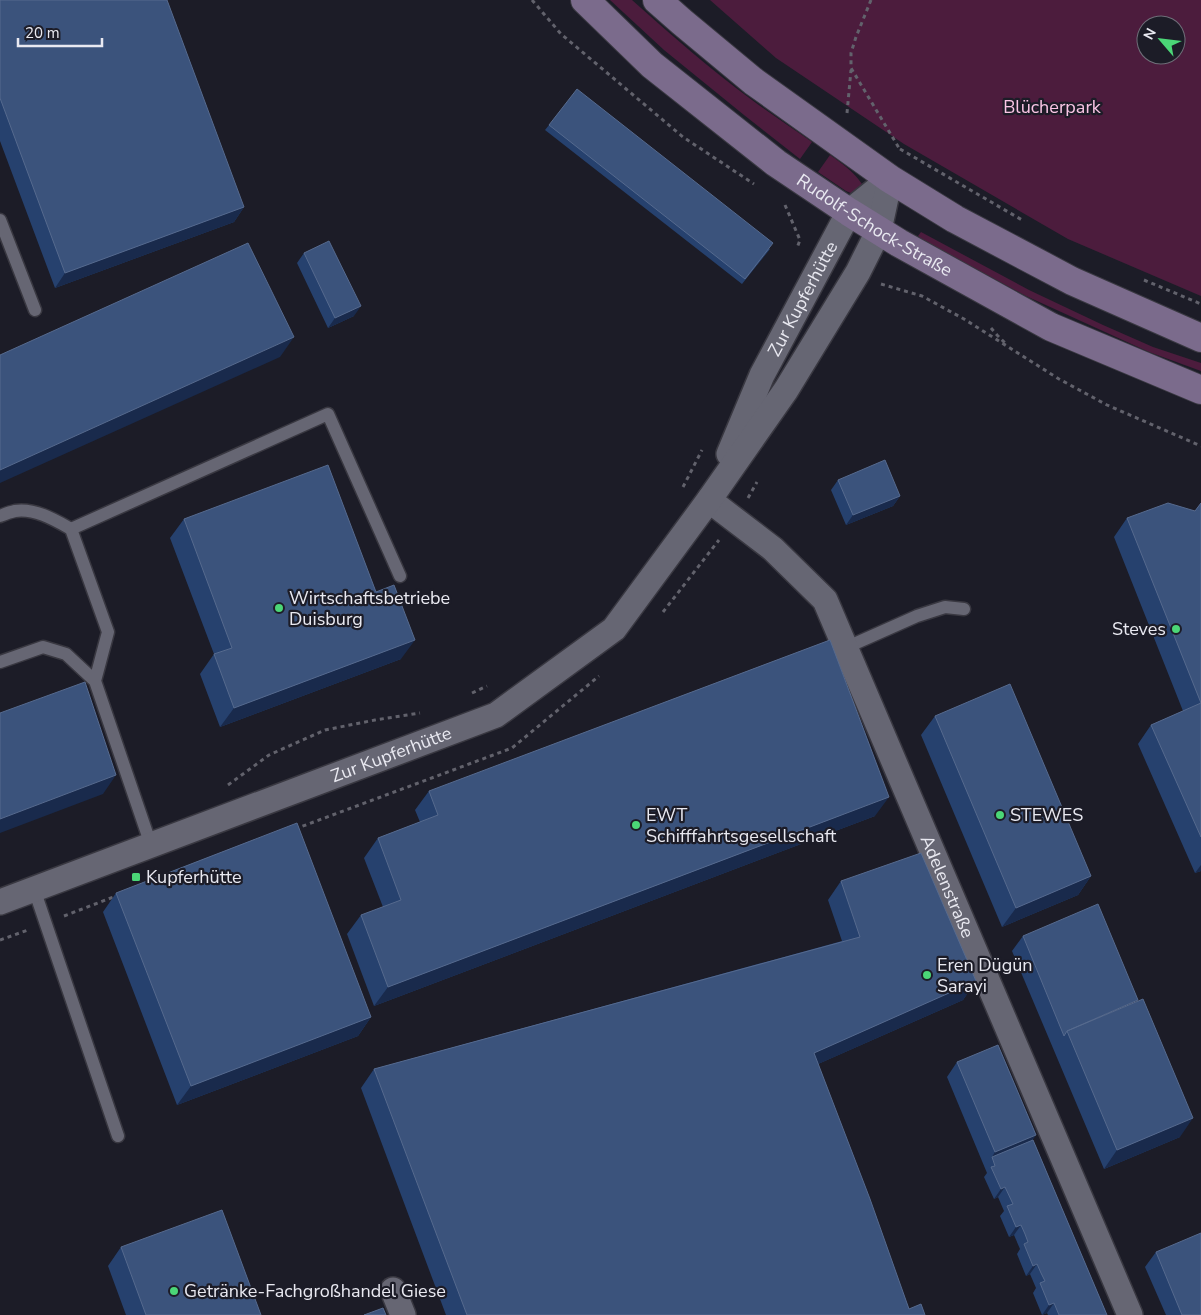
<svg xmlns="http://www.w3.org/2000/svg" width="1201" height="1315" font-family="'Nunito Sans',sans-serif">
  <style>
    .green { fill: #4c1c3d; fill-rule: evenodd }
    .lines { fill: none; stroke-linecap: round; stroke-linejoin: round }
    .lane-casing { stroke: #393841; stroke-width: 15 }
    .street-casing { stroke: #393841; stroke-width: 28 }
    .secondary-casing { stroke: #393841; stroke-width: 30 }
    .path { stroke: #62626c; stroke-width: 3; stroke-dasharray: 4 4; stroke-linecap: butt }
    .lane { stroke: #666673; stroke-width: 12 }
    .street { stroke: #666673; stroke-width: 25 }
    .secondary { stroke: #7b6b8c; stroke-width: 28 }
    .wall { fill: #26416e }
    .shaded-wall { fill: #192a4c }
    .building { fill: #3b537c; stroke: #566a8e }
    .poi-dot { fill: #4bd677; stroke: #1c1c27; stroke-width: 2 }
    .labels { text-anchor: middle; stroke-width: 4.5; stroke-linejoin: round; paint-order: stroke }
    .park-label { font-size: 18px; fill: #fac5e5; stroke: #1c1c27 }
    .street-label { font-size: 18px; fill: #e9e9f1; stroke: #1c1c27 }
    .poi-label { font-size: 18px; fill: #e9e9f1; stroke: #1c1c27; text-anchor: start }
  </style>
  <rect width="100%" height="100%" fill="#1c1c27"/>
  <path class="green" d="M610,0h22c39,35 78,69 120,100 20,15 40,28 60,42l-12,17 -56,-44 -80,-65z
    M710,0h491v296l-133,-57 -164,-95 -128,-86zM1146,25h30v30h-30z
    M830,155c13,9 24,17 32,29l-2,7 -7,3 -7,-3 -28,-19z
    M921,232l108,58 74,35 50,22 48,16v8l-52,-19 -123,-56 -104,-56 -4,-4z"/>
  <g class="lines">
    <defs>
      <path id="lane" d="M0,220l35,90
        M0,516c5,-2 10,-4 15,-5 20,-3 40,9 56,18
        M845,648l72,-32 28,-9 19,2
        M0,662l43,-15 23,7 29,27
        M151,845l-56,-164 13,-49 -37,-103 257,-115 72,162
        M34,889l84,247"/>
      <g id="street">
        <path id="s1" d="M729,454l33,-79 87,-163 41,-33"/>
        <path id="s2" d="M709,500l64,49 52,51 305,715"/>
        <path id="s3" d="M0,902l496,-187 118,-86 95,-129 77,-110 72,-118 21,-42 11,-51"/>
        <path d="M393,1290l10,25"/>
      </g>
      <g id="secondary">
        <path id="s4" d="M585,0l67,65 124,98 73,49 50,31 152,84 150,63"/>
        <path d="M657,0l25,22 71,59 137,98 65,40 117,62 129,57"/>
      </g>
    </defs>
    <use href="#lane" class="lane-casing"/>
    <use href="#street" class="street-casing"/>
    <use href="#secondary" class="secondary-casing"/>
    <path class="path" d="M532,0l29,34 122,103 71,47
      M871,0l-15,37 -5,16v15l48,80
      M847,113l4,-43
      M900,149l122,71
      M785,205l15,35 -3,8
      M1144,280l57,24
      M881,284l41,12 42,23 95,60 48,26 94,41
      M991,328l6,7 10,10
      M683,487l19,-37
      M748,498l9,-16
      M663,612l56,-72
      M472,693l15,-7
      M228,785l41,-30 56,-25 50,-10 45,-7
      M295,829l217,-81 87,-72
      M64,916l52,-20
      M0,940l28,-10"/>
    <use href="#lane" class="lane"/>
    <use href="#street" class="street"/>
    <use href="#secondary" class="secondary"/>
  </g>
  <path class="wall" d="M0,0l244,207 -10,15 -179,66 -55,-147z
    M549,125l221,124 -28,35 -197,-154z
    M304,253l50,63 -26,12 -31,-65z
    M838,480l62,16 -7,10 -47,19 -15,-35z
    M1201,503v368l-6,2 -57,-129 13,-19 32,-14 -69,-174 13,-19 68,-7z
    M184,519l192,73 25,67 -181,68 -20,-53 14,-20 -44,-116z
    M935,716l156,160 -13,19 -76,32 -81,-192z
    M429,791l446,25 -501,190 -27,-72 14,-19 22,-8 -19,-49 14,-20 42,-16 -5,-12z
    M841,881l135,100 -13,19 -145,64 91,245 16,6h-479l-85,-227 13,-19 468,-128 -14,-41z
    M116,893l255,124 -13,19 -181,69 -74,-193z
    M1023,936l157,201 -76,32 -92,-218z
    M957,1062l76,78 74,175h-59l-1,-2 -5,2 -9,-22 3,-5 -6,-14 -4,2 -9,-22 3,-5 -6,-14 -5,2 -9,-21 4,-5 -6,-14 -4,2 -10,-22 3,-4 -40,-96z
    M121,1247l140,68h-135l-18,-49z
    M1156,1252l45,63h-35l-21,-48z"/>
  <path class="shaded-wall" d="M244,207l-10,15 -179,66 10,-15z
    M361,306l-7,10 -26,12 7,-10z
    M294,337l-14,20 -280,126v-13z
    M900,496l-7,10 -47,19 7,-10z
    M415,640l-14,19 -181,68 14,-19z
    M116,775l-13,19 -103,39v-14z
    M889,797l-14,19 -501,190 14,-19z
    M1201,865v6l-6,2z
    M1091,876l-13,19 -76,32 14,-19z
    M976,981l-13,19 -163,72 14,-19z
    M371,1017l-13,19 -181,69 14,-19z
    M1193,1118l-13,19 -76,32 13,-19z
    M1036,1135l-10,15 -34,7 3,-5z
    M1005,1187l-7,10 -4,2 7,-10z
    M1021,1225l-7,10 -5,2 7,-10z
    M1037,1264l-7,10 -4,2 7,-10z
    M1054,1303l-7,10 -5,2 7,-10z"/>
  <path class="building" d="M0,0h167l77,207 -179,66 -65,-175z
    M577,89l196,154 -28,36 -196,-154z
    M329,241l32,65 -26,12 -31,-65z
    M248,243l46,94 -294,133v-115z
    M885,460l15,36 -47,19 -15,-35z
    M328,465l48,127 18,-7 21,55 -181,68 -20,-54 18,-6 -48,-129z
    M1168,503l27,8 6,-8v334l-50,-112 50,-22 -74,-185z
    M830,640l59,157 -501,190 -27,-72 40,-15 -23,-62 60,-23 -9,-24z
    M85,682l31,93 -116,44v-106z
    M1010,684l81,192 -75,32 -81,-192z
    M297,823l74,194 -180,69 -75,-193z
    M921,853l55,128 -162,72 56,146 39,110 12,-5 4,11h-458l-93,-246 486,-132 -19,-56z
    M1098,904l40,96 -71,31 -3,5 -41,-100z
    M1143,999l50,119 -76,32 -50,-119z
    M998,1045l38,90 -41,17 -38,-90z
    M1033,1140l74,175h-48l-5,-12 -5,2 -9,-22 5,-2 -4,-8 -4,-9 -4,2 -9,-22 4,-2 -3,-8 -4,-9 -5,2 -9,-21 6,-2 -8,-17 -4,2 -10,-22 4,-1 -3,-9z
    M222,1210l39,105h-115l-25,-68z
    M1201,1233v82h-19l-26,-63z
    M383,1308l3,7h-22z"/>
  <g class="poi-dot">
    <circle cx="279" cy="608" r="5"/>
    <circle cx="1176" cy="629" r="5"/>
    <circle cx="1000" cy="815" r="5"/>
    <circle cx="636" cy="825" r="5"/>
    <rect x="131" y="872" width="10" height="10" rx="2.5"/>
    <circle cx="927" cy="975" r="5"/>
    <circle cx="174" cy="1291" r="5"/>
  </g>
  <g class="labels">
    <g class="park-label">
      <text x="1052" y="113">Blücherpark</text>
    </g>
    <g class="street-label">
      <text dy="6" stroke="none"><textPath href="#s4" startOffset="368">Rudolf-Schock-Straße</textPath></text>
      <text dy="6" stroke="none"><textPath href="#s1" startOffset="172">Zur Kupferhütte</textPath></text>
      <text dy="6" stroke="none"><textPath href="#s3" startOffset="418">Zur Kupferhütte</textPath></text>
      <text dy="6" stroke="none"><textPath href="#s2" startOffset="465">Adelenstraße</textPath></text>
    </g>
    <g class="poi-label">
      <text x="289" y="604">Wirtschaftsbetriebe<tspan x="289" dy="21">Duisburg</tspan></text>
      <text x="1166" y="635" text-anchor="end">Steves</text>
      <text x="646" y="821">EWT<tspan x="646" dy="21">Schifffahrtsgesellschaft</tspan></text>
      <text x="1010" y="821">STEWES</text>
      <text x="146" y="883">Kupferhütte</text>
      <text x="937" y="971">Eren Dügün<tspan x="937" dy="21">Sarayi</tspan></text>
      <text x="184" y="1297">Getränke-Fachgroßhandel Giese</text>
    </g>
  </g>
  <g transform="translate(1161 40) rotate(298)"><circle r="24" fill="#1c1c27" stroke="#6e6e78"/>
  <path d="M0-4L9 19L0 12L-9 19Z" fill="#4bd677"/>
  <text y="-8" font-size="14" font-weight="bold" text-anchor="middle" fill="#e9e9f1">N</text>
  </g>
  <path d="M18 38v8h84v-8" fill="none" stroke="#e9e9f1" stroke-width="2.5"/>
  <text x="25" y="38" font-size="15" fill="#e9e9f1" stroke="#1c1c27" stroke-width="4" paint-order="stroke">20 m</text>
</svg>
